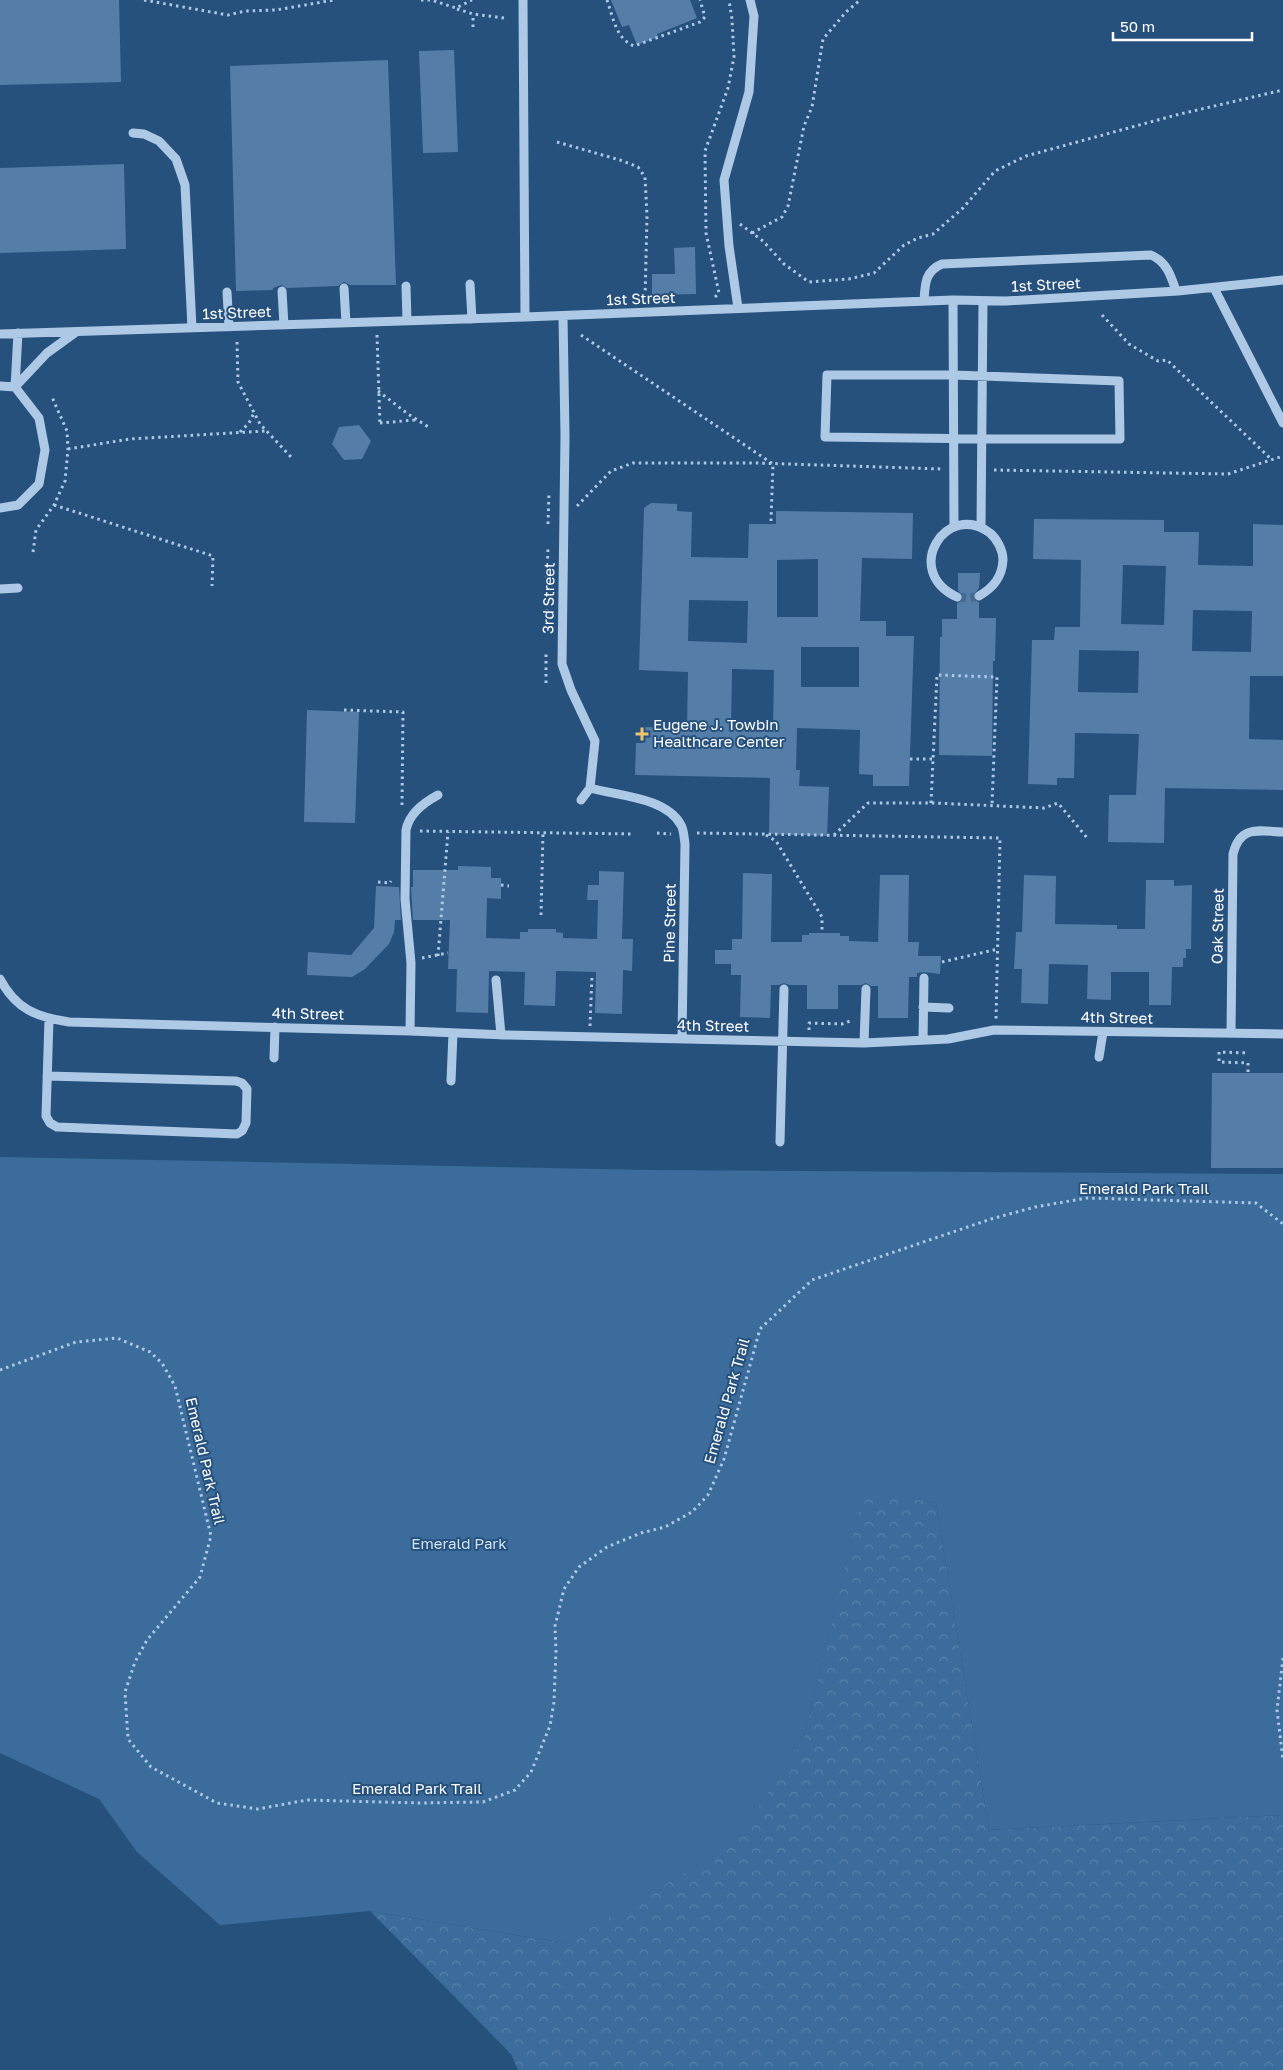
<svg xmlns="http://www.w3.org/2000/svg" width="1283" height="2070" font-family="'Golos Text',sans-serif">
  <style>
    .forest { fill: url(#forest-crowns) }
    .park { fill: #3b6c9b }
    .building { fill: #547ea8; fill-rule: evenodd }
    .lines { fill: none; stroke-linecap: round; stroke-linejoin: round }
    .minor-tunnel { stroke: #476b90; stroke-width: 9; stroke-dasharray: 9 4.5; stroke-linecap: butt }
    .path { stroke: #adc9e5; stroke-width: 3; stroke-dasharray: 2.5 4; stroke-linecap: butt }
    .minor { stroke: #adc9e5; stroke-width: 9 }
    .poi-dot { fill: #edc373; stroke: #27517d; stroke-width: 2 }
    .labels { text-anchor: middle; stroke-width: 4; stroke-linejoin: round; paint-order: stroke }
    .street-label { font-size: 15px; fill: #fff; stroke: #27517d }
    .poi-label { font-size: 15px; fill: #fff; stroke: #27517d; text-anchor: start }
    .park-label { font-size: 15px; fill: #cfe2f4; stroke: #27517d }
  </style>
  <defs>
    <pattern id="forest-crowns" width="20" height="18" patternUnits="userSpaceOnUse" patternTransform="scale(1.25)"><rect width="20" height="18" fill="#3b6c9b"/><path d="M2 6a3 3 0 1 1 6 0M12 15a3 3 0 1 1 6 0" fill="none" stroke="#5882aa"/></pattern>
  </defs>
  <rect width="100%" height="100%" fill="#27517d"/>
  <path class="forest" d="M863,1489l73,14 53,327 294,-15v255h-765l-7,-16 -141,-143 195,32 238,-202z"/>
  <path class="park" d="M0,1157l651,13 632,4v641l-294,15 -53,-327 -72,-13 -61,251 -69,103 -169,99 -195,-32 -150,14 -83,-73 -38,-53 -99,-46z"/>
  <path class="building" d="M0,0h119l2,82 -121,3z
    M611,0h79l7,18 -40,16 1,3 -21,8 -8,-20 -7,2z
    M454,50l4,102 -35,1 -4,-102z
    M388,60l8,225h-46l-6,-3 -6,4 -51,2 -6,-3 -8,3v2l-37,1 -6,-225z
    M124,164l2,85 -126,4v-85z
    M695,247l1,47 -44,1v-21h23l-1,-26z
    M359,425l12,16 -9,18 -18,1 -12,-16 7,-17z
    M651,503l26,1v7l15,1 -1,45 57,1 1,-34h27v-13l137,2 -1,46 -50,-1 -2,63h26v15h28l-5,150h-36v-11l-14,-1 1,-44 -63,-2 -1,42h4l-1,16 30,1 -2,49 -58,-2 1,-56 -135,-3 1,-32h7l1,-16 43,1 1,-56 -49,-2 5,-162zM818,559v58h-41v-57zM689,600l59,1 -1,42 -59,-2zM801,647h58v40h-58zM732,669l42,1 -1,59 -42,-1z
    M1034,519l130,1v12h35l-1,33 55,1v-42l30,1v151h-33l-1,63 34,1v50l-118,-2 -1,55 -56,-1 1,-47h27l3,-61 -64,-1 -1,45h-17v7l-29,-1 4,-144h22l1,-13h25l1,-67 -48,-1zM1123,565l43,1 -2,59 -43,-1zM1193,610l59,1 -1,41 -59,-1zM1079,650l60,1 -1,42 -60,-1z
    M958,573h22l-1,15 -6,8 1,4 5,2v16h17l-1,43h-2l-1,95 -53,-1 1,-118h2v-18h15v-16l5,-2 1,-4 -5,-7z
    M307,710l52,2 -4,111 -51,-1z
    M458,866l33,1v11h10v21l-14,-1 -1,40 34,1v-7h8v-3h28v3l7,1v5l34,1 1,-39h-11l1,-15h11v-14l25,1 -2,67h11l-1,32 -9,-1 -1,44 -27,-1 1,-41 -40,-1 -1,35 -31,-1 1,-33 -36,-1 -1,42 -32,-1 1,-43h-9l2,-49h-37l-2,-33h2v-17h45z
    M743,873l29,1 -1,68h31v-7h7v-2h31v3h9v5l29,1 2,-67h29l-1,67h11l-1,14h23l-1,18 -16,-2 -7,1v4h-8l-1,41h-30v-32h-7l-5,-3 -5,2h-23v24h-31v-24h-18l-5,-2 -5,2h-8l-1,33 -30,-1 1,-42h-10v-11h-16v-14h17v-11h10z
    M1024,875l32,1 -1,48 62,1v4h28l1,-49h28v6l18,-1 -1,64h-5v9h-3v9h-11l-1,38h-22v-33h-38v28l-24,-1 1,-34 -39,-1 -1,40 -27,-1 1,-34h-8l2,-37h6z
    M376,886l23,1 2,33h-6l-1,12 -5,12 -24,25 -13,8 -45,-2 1,-23 43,3 23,-27z
    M1212,1073h71v95h-72z"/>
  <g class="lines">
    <path class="minor-tunnel" d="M957,597l11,1 11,-2"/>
    <path class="path" d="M144,0l84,15 17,-4 31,-1 58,-10
      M421,0h10l25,8 16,-8
      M607,0c6,17 9,39 27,46l66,-24 5,-5 -5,-17
      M457,9l16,5 31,4
      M473,27v-13
      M557,142l63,18 18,7 7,10 2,39 -2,83
      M740,224l23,17 21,23 25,18 40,-3 25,-6 30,-28 14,-7 15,-4 30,-26 32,-37 31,-15 150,-41 107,-25
      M752,233l30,-16 6,-11 16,-80 8,-19 11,-68 23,-27 14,-12
      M715,297l4,-4 -13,-60 -1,-82 23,-63 6,-31 -2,-38 -3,-19
      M1102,315l27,29 29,17 9,-1 105,100
      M377,335l3,90
      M581,335l192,129 -2,57
      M237,342l1,40 22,42 31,33
      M378,391l30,23 22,14
      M380,423l35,-3
      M240,432l9,-9 5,-10
      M68,449l62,-10 135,-8
      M994,470l234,4 55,-18
      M54,505l159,51 -1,30
      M577,506l34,-35 22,-8h124l185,6
      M548,524l1,-32
      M33,552l3,-22 18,-25 11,-24 3,-32 -1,-18 -15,-34
      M547,578l1,-31
      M547,631v-31
      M546,683v-30
      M344,710l59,2 -1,94
      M910,759h23
      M931,803l6,-128 60,2 -5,128
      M420,831l214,3
      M657,833l14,1
      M697,833l303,5 -4,181
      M766,835l10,6 46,76v16
      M834,835l34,-32h66l110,5 14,-5 30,36
      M378,882l12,1 1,-2
      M501,885l8,1
      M541,915l2,-83
      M438,956l10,-124
      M422,958l26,-5
      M942,962l56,-13
      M590,1026l2,-51
      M809,1030v-7l33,1 11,-4
      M1248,1072v-9l-29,-1v-10l30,1
      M0,1370l76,-28 41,-4 33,14 12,11 13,23 36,150 -11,41 -53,63 -12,22 -10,30 3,47 23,28 66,36 41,6 49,-9 112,3 64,-1 32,-12 16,-18 19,-46 4,-24 2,-51 -1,-25 9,-37 15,-22 28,-20 34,-14 24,-6 27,-15 16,-17 16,-36 36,-130 52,-49 179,-61 44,-12 52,-9 169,5 27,21
      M1283,1658l-6,52 6,50"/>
    <path class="minor" d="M523,0l2,317
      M133,133l11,1 15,7 17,18 9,26 7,143
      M470,284l2,35
      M406,286l1,35
      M344,288l2,35
      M1214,288l69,135
      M282,291l2,34
      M227,292l2,35
      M953,300l1,227
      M924,301c1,-17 1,-30 18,-37l209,-9c16,7 20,21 25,36
      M738,308l-9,-62 -5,-66 25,-88 5,-76 -4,-16
      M563,316l2,120 -3,228 9,26 24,51 -5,47c28,8 76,9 91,37 3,5 3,13 4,19l-3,195
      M0,334l525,-17 428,-17 53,1 172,-10 105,-11
      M827,375h126l166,6 1,58h-127l-168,-2z
      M0,386l15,1
      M15,387l32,-34 29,-21
      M0,508l18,-3 21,-21 6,-34 -6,-32 -24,-31 3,-54
      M981,527l2,-226
      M0,589l18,-1
      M957,597c-56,-26 -10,-97 33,-64 7,6 13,17 13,27 -1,17 -9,27 -24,36
      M581,800l9,-12
      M0,979c16,30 36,38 69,43l341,9 96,4 358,8 84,-4 46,-9 289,4
      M496,980l5,55
      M923,1007l26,1
      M410,1031l1,-68 -6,-64 1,-69c3,-16 17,-27 32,-35
      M1231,1033l2,-179c7,-29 25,-23 50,-22
      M923,1040l1,-62
      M864,1043l2,-54
      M1099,1057l4,-25
      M274,1058l1,-31
      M47,1076l189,5 6,2 5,6 -1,34 -4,8 -5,3 -180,-7 -7,-4 -4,-7 3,-97
      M451,1081l2,-48
      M780,1142l4,-153"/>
  </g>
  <path class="poi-dot" d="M639.5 726.5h5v5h5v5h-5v5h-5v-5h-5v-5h5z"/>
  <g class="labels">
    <g class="street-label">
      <text transform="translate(1046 285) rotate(-3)" y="5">1st Street</text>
      <text transform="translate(641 299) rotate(-2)" y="5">1st Street</text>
      <text transform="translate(237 313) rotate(-2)" y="5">1st Street</text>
      <text transform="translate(549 598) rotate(-89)" y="5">3rd Street</text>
      <text transform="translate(670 923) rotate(-89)" y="5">Pine Street</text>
      <text transform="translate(1218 926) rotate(-89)" y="5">Oak Street</text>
      <text transform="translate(308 1014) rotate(1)" y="5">4th Street</text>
      <text transform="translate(1117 1018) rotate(1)" y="5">4th Street</text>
      <text transform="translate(713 1026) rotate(1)" y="5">4th Street</text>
      <text x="1144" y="1194">Emerald Park Trail</text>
      <text transform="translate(727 1401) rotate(-74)" y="5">Emerald Park Trail</text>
      <text transform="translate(205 1461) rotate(77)" y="5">Emerald Park Trail</text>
      <text x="417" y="1794">Emerald Park Trail</text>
    </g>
    <g class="poi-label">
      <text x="653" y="730">Eugene J. Towbin<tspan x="653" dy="17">Healthcare Center</tspan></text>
    </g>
    <g class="park-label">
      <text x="459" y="1549">Emerald Park</text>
    </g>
  </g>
  <path d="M1113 32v8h139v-8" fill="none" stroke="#ffffff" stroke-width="2.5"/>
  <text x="1120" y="32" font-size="15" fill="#ffffff" stroke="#27517d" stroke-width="4" paint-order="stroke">50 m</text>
</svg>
